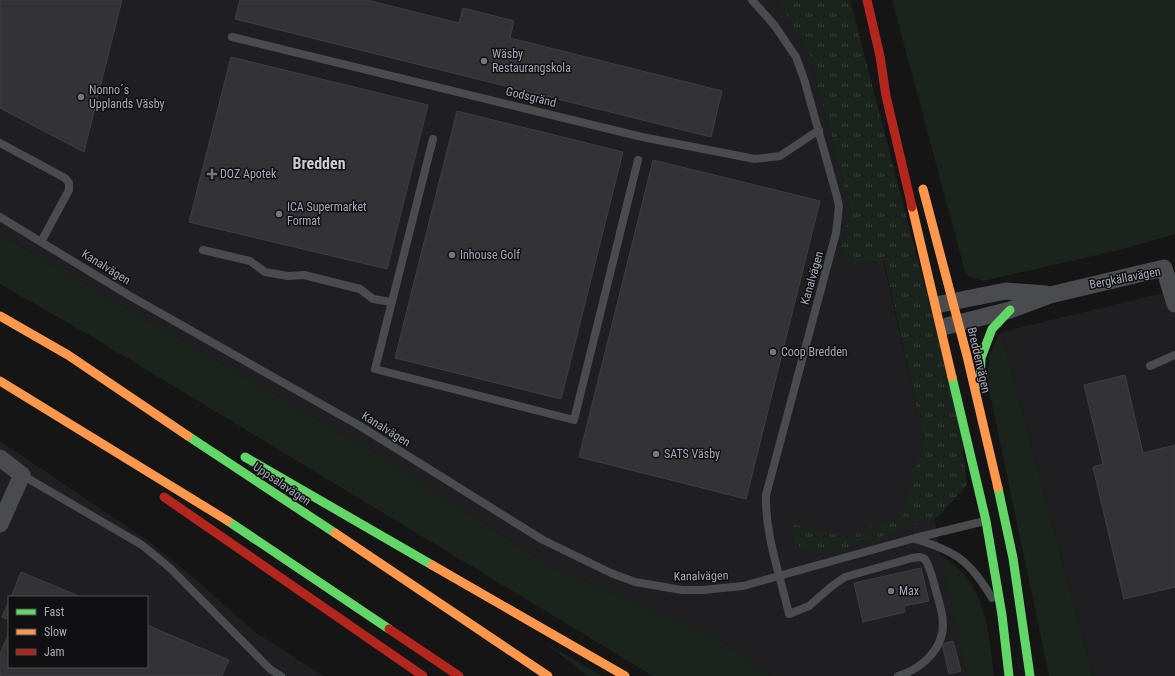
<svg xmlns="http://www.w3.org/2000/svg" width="1175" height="676" font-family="'Roboto Condensed',sans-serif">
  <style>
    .built { fill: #1f1f21; fill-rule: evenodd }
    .green { fill: #1b231d }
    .park { fill: url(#park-tufts) }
    .building { fill: #333335; stroke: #3e3f42 }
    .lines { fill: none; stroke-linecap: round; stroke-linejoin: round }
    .lane { stroke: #494b4e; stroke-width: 8 }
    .street { stroke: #494b4e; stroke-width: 17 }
    .fast { stroke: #63d668; stroke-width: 9 }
    .slow { stroke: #ff974d; stroke-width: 9 }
    .jam { stroke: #b3261e; stroke-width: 9 }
    .poi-dot { fill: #73757f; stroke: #100f11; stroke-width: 1.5 }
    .labels { text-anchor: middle; stroke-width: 3; stroke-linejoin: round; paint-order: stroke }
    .poi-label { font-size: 12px; fill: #a5a9b8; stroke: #100f11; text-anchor: start }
    .street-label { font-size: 12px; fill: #a5a9b8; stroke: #100f11 }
    .district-label { font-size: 16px; font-weight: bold; fill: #c7c9d3; stroke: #100f11 }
  </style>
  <defs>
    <pattern id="park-tufts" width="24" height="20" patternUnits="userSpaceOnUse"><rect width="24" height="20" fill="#1b231d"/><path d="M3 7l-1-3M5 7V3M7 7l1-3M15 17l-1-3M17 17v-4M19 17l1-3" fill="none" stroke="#39403c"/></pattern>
  </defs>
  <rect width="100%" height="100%" fill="#151515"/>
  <path class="built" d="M0,0h775l7,8 28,48 29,109 12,46 -11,42 20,11 23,-4 41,180 16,115 29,121h-199l-55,-40 -167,-71 -161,-105 -387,-226z
    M1175,290v386h-82l-92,-344z
    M0,441l147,99 39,31 69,61 69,44h-324zM9,597h138v70h-138z"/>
  <path class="green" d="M892,0h283v234l-56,16 -136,31 -17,-6z
    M0,234l387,226 161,105 167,71 55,40h-117l-564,-341 -89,-51z
    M1001,332l92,344h-44l-62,-296 3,-27z
    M940,555c45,25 49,75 54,121h-26z
    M544,642l58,34h-14z"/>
  <path class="park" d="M775,0h75l109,418 8,67 -28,31 -109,38 -27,-4 -11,-11 -5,-16 66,16 8,-10 41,-11 22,-78 -40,-180 -24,4 -20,-11 11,-42 -12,-46 -29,-109 -28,-48z"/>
  <path class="building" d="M0,0h122l-38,152 -84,-44z
    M240,0h127l92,23 4,-15 51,13 -4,17 212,53 -11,46 -476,-118z
    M231,57l197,48 -41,164 -198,-47z
    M457,111l166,41 -62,247 -166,-41z
    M653,160l167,41 -74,298 -167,-42z
    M1125,375l18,78 32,-8v142l-51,12 -31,-132 10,-3 -19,-79z
    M921,568l8,33 -25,5 1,6 -42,10 -9,-39z
    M21,572l60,25h-70z
    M9,601v19l-7,-3z
    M147,625l82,35 -7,16h-222v-22l9,-21v34h138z
    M953,641l8,30 -12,3 -7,-30z"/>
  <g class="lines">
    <path class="lane" d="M752,0l23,26 21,31 8,22 33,118 2,9 -3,27 -70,262c-1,40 14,80 23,119l20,-8 23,-20 13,-9 67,-19 8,-1 5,2c6,10 8,21 11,32 3,11 7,22 7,33 0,26 -22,45 -45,52
      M232,37l410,100 113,22 25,-3 39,-26
      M433,139l-58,230 199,51 64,-260
      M0,143l65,35 4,5v7l-28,52
      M0,217l130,79 230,130 183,114 68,33 24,9 47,8h21l40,-4 172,-48 70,-17
      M203,250l47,11 15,11 23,4 16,-1 56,14 13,10 18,3
      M1150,366l25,-11
      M22,475l120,70 28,23 100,101 11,7
      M915,539c41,12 55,22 77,59"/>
    <path class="street" d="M941,304l65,-13 40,3
      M947,326l63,-16 40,-15 114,-27 11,36
      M0,458l22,17 -22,49"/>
    <path class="fast" d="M952,377l34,144 16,94 7,61
      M980,384l1,-26 11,-29 18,-19
      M188,436l147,97
      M245,457l187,108
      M998,488l15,70 17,118
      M228,521l161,108"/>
    <path class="slow" d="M923,189l44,167 31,132
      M912,207l40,170
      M0,316l68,39 120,81
      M0,381l228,140
      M335,533l213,143
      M432,565l193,111"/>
    <path class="jam" d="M867,0l13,56 6,40 26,111
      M164,497l259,179
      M389,629l70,47"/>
  </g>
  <g class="poi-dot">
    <circle cx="484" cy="61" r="4"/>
    <circle cx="81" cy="97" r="4"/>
    <path d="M210 168h4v4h4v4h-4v4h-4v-4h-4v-4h4z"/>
    <circle cx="279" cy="214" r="4"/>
    <circle cx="452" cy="255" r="4"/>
    <circle cx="773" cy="352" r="4"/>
    <circle cx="656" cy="454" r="4"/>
    <circle cx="891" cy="591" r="4"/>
  </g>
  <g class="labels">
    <g class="poi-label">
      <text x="492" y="58">Wäsby<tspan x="492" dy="14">Restaurangskola</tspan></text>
      <text x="89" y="94">Nonno´s<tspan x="89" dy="14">Upplands Väsby</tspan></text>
      <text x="220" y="178">DOZ Apotek</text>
      <text x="287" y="211">ICA Supermarket<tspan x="287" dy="14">Format</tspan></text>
      <text x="460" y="259">Inhouse Golf</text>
      <text x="781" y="356">Coop Bredden</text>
      <text x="664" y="458">SATS Väsby</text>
      <text x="899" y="595">Max</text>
    </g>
    <g class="street-label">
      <text transform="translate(531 97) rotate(14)" y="4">Godsgränd</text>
      <text transform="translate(106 267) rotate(32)" y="4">Kanalvägen</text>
      <text transform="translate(812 278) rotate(-74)" y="4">Kanalvägen</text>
      <text transform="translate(1125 278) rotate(-11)" y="4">Bergkällavägen</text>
      <text transform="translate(979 360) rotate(77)" y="4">Breddenvägen</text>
      <text transform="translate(386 429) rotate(32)" y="4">Kanalvägen</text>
      <text transform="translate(282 484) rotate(34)" y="4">Uppsalavägen</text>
      <text transform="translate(701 576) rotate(-1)" y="4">Kanalvägen</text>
    </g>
    <g class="district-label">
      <text x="319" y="169">Bredden</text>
    </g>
  </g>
  <rect x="8" y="596" width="140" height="72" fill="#100f11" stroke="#4c4d54"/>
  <rect x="16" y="609" width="20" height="6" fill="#63d668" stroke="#4c4d54"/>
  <text x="44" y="616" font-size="12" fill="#a5a9b8">Fast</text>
  <rect x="16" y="629" width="20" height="6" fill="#ff974d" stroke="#4c4d54"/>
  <text x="44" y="636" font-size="12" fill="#a5a9b8">Slow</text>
  <rect x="16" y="649" width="20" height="6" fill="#b3261e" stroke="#4c4d54"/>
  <text x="44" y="656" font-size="12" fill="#a5a9b8">Jam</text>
</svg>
